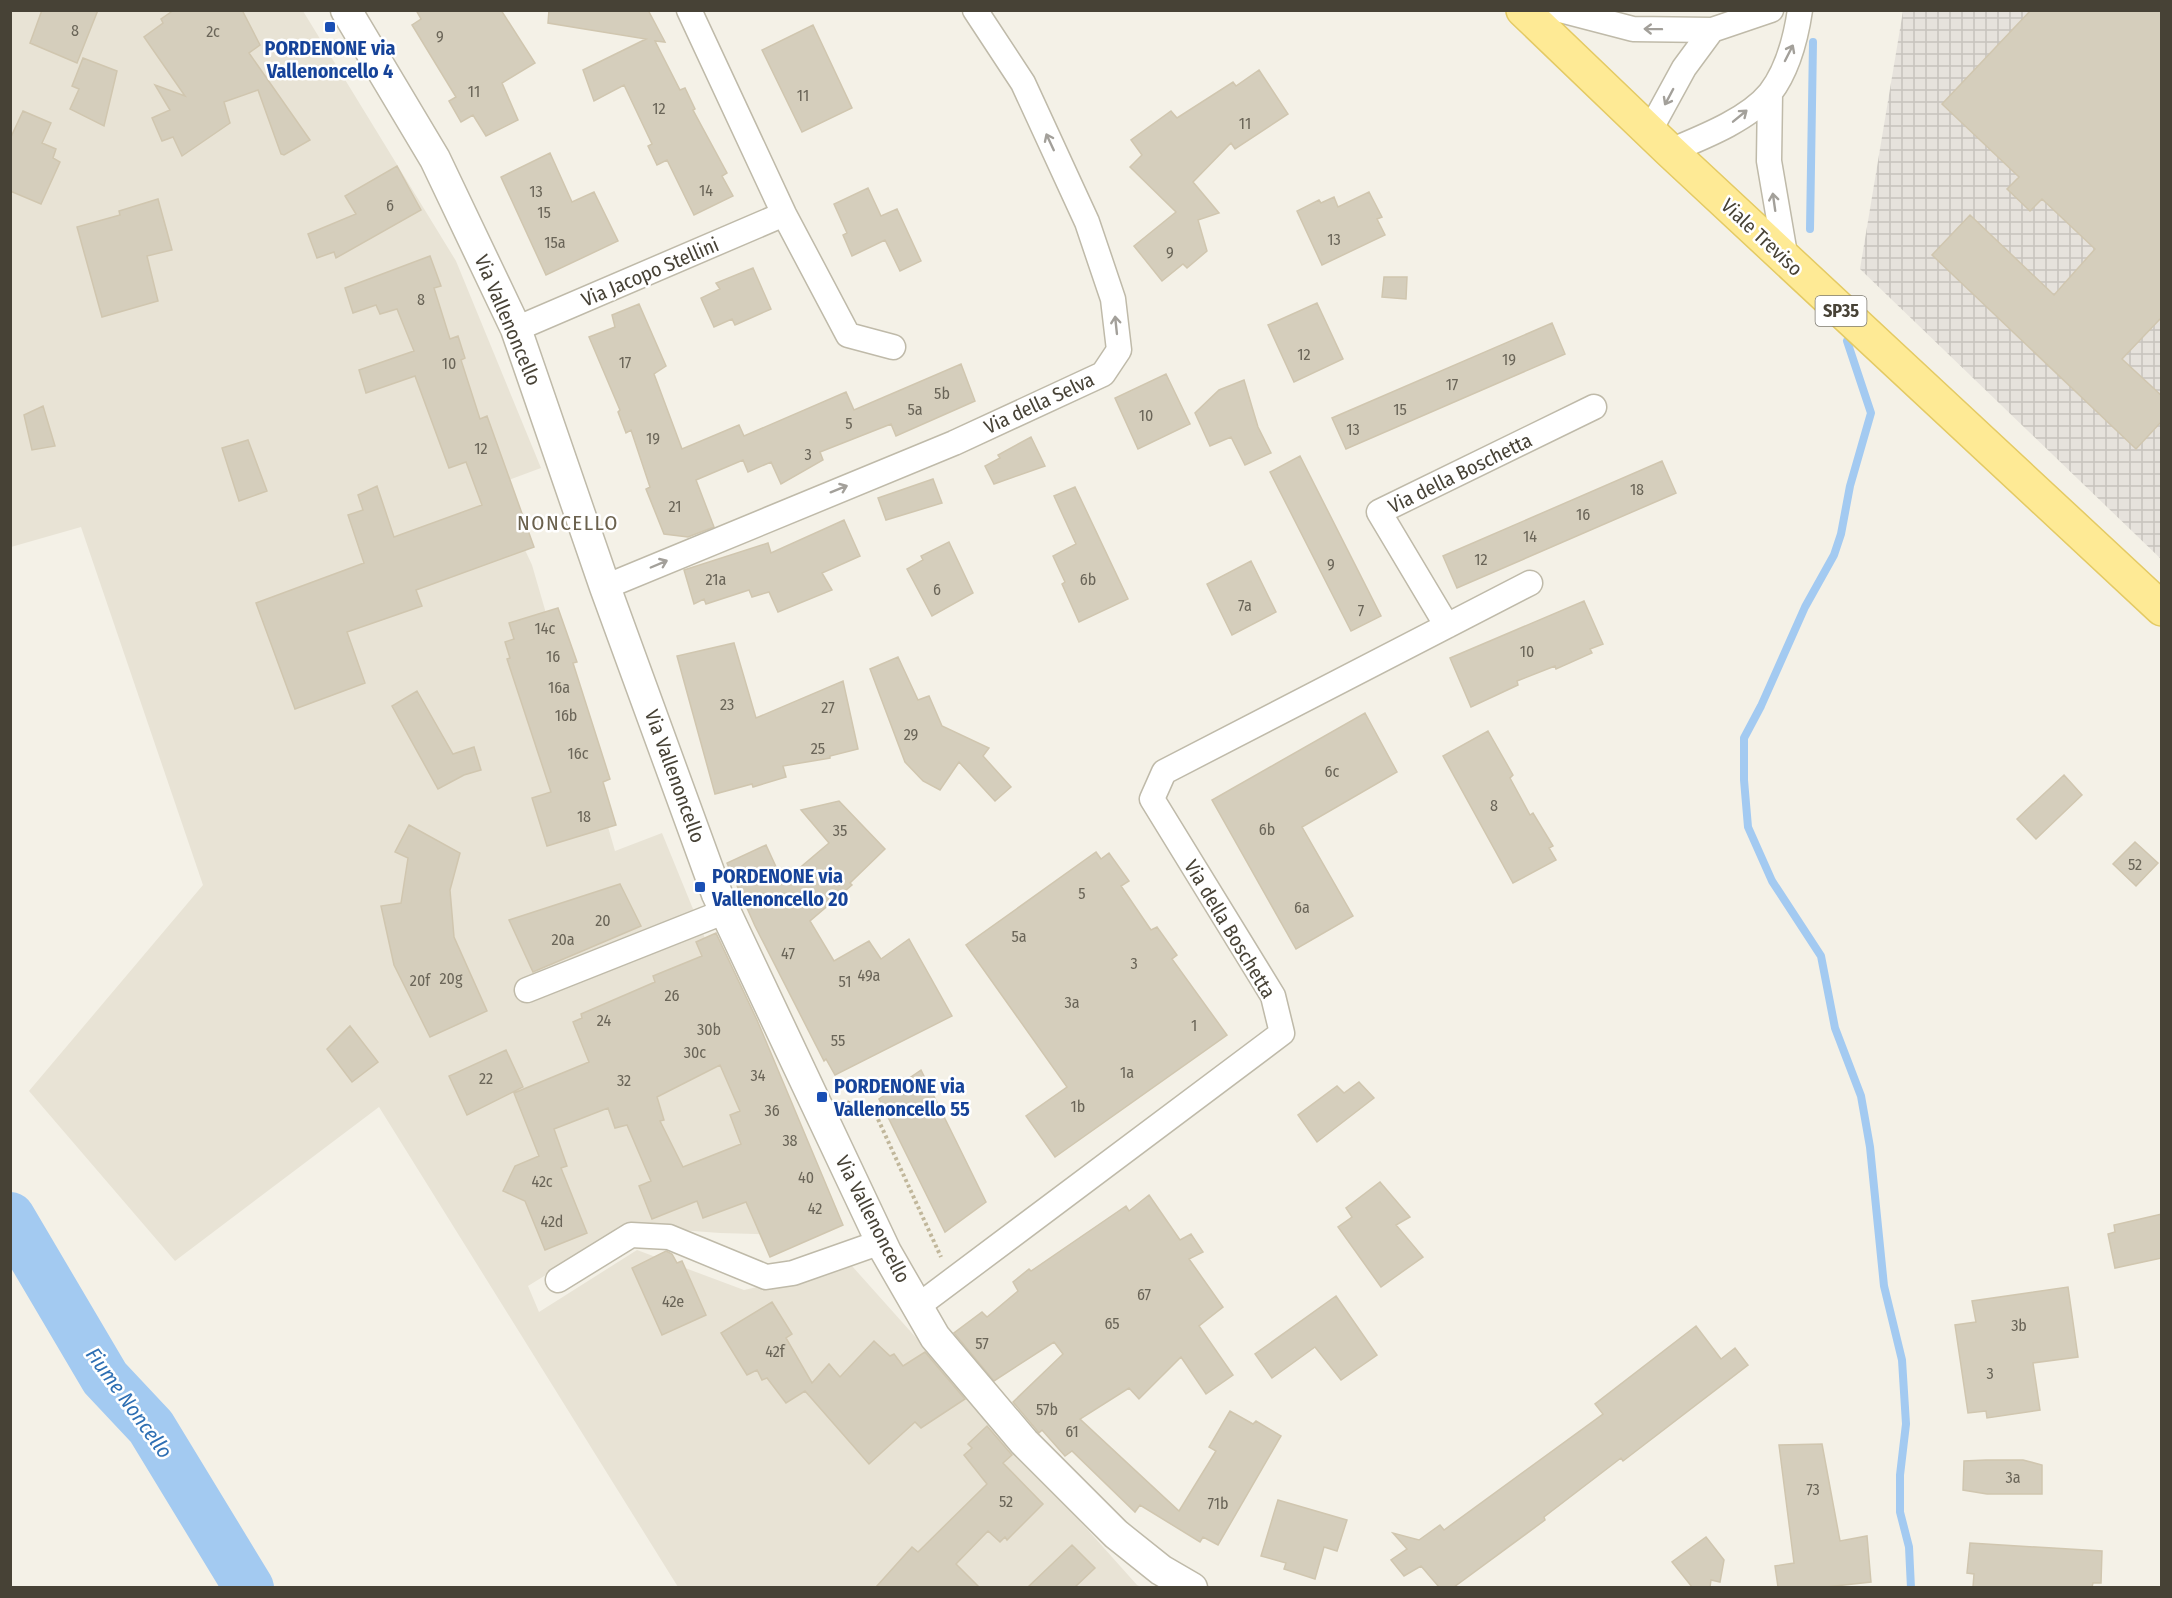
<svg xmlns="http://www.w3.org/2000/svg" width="2172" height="1598" font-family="'Fira Sans Condensed',sans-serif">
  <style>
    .residential { fill: #e8e3d5 }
    .industrial { fill: url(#industrial-grid) }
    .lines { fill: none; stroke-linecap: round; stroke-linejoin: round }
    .stream { stroke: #a3caf1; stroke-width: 8 }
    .river { stroke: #a3caf1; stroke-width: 50 }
    .building { fill: #d5cebc; stroke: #d0c6af; stroke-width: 1.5; fill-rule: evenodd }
    .minor-casing { stroke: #bfbaa9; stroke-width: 27 }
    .tertiary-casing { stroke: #bfbaa9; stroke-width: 33 }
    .primary-casing { stroke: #e4ca64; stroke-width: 36 }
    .path { stroke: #c1b79b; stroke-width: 4; stroke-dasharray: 3 3; stroke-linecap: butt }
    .minor { stroke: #fff; stroke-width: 24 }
    .tertiary { stroke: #fff; stroke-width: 30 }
    .primary { stroke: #feea95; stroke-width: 33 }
    .oneway { stroke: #a3a09a }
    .transit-dot { fill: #1a4fb4; stroke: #fff; stroke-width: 2 }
    .labels { text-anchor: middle; stroke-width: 5; stroke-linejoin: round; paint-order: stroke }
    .number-label { font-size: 16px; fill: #6a6558 }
    .shield { fill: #fff; stroke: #7e7b72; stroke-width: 1.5 }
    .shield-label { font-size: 18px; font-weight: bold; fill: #474236 }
    .transit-label { font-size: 20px; font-weight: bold; fill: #164399; stroke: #fff; text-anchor: start }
    .street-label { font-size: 20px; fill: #474236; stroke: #fff }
    .neighbourhood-label { font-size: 21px; letter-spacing: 1.5px; fill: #6a614d; stroke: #fff }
    .water-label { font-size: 21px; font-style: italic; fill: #2e6fb3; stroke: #fff }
  </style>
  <defs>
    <pattern id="industrial-grid" width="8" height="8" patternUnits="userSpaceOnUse" patternTransform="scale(1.5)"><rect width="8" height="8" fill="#e6e2dc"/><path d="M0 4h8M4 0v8" fill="none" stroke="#c7c3bd"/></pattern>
  </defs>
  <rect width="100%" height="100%" fill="#f4f1e7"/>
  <path class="residential" d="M11,11h292l153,250 85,207 -46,17 37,80 83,286 47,-18 153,375 -23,27 -72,-2 -95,-7 -97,60 11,26 98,-62 107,40 108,-24 285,319 4,2h-463l-299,-480 -204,154 -146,-170 174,-206 -122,-358 -70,20z"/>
  <path class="industrial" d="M1903,11h258v548l-301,-290z"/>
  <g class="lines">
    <path class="stream" d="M1810,229l3,-187
      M1847,341l24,72 -21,73 -9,48 -7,21 -29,52 -44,99 -17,32v42l4,47 24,54 49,75 14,72 26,68 9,51 14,139 18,74 4,64 -6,51v37l9,35 2,41"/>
    <path class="river" d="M10,1217l95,161 46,49 98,161"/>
  </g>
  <path class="building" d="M42,10h56l-21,53 -47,-20z
    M174,10h68l18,35 -11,8 61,87 -26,15 -3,-1 -23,-64 -34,12 6,21 -48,33 -9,-19 -11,4 -10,-23 18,-8 -15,-25 30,11 -41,-59 19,-14 -2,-4z
    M416,10h85l34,53 -33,20 16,37 -32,16 -13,-21 -12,7 -12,-21 7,-4 -44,-72 9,-6z
    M549,10h99l17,32 -10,-1 25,49 5,-2 10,21 -2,1 34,63 -5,3 11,20 -39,19 -27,-55 -10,5 -9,-19 4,-2 -28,-59 -30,16 -11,-31 63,-31 -98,-16z
    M2031,10h131v307l-40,42 40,37v25l-26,28 -204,-194 38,-40 84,80 41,-46 -53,-50 -12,12 -23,-22 12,-12 -77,-73z
    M813,25l39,83 -50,24 -40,-82z
    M83,58l34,13 -13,55 -34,-17 9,-20 -7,-3z
    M1259,70l29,44 -53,35 -4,-6 -38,39 26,31 -21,7 9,31 -20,17 -4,-4 -21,17 -28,-35 42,-34 -46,-45 12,-12 -11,-15 40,-29 6,7 56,-36 3,4z
    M23,111l28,12 -9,20 14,6 -3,9 7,4 -19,42 -31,-13v-52z
    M550,153l22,49 22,-10 24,49 -72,34 -45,-98z
    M397,166l24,44 -85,48 -2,-6 -17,6 -9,-24 48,-20 -11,-18z
    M868,188l13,28 16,-7 24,52 -21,10 -15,-31 -33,16 -9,-21 4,-2 -13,-29z
    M1369,192l13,25 -5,2 8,16 -63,30 -25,-54 22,-11 2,3 13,-6 4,10z
    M158,199l14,51 -25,6 11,45 -56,16 -25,-90 43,-12 -1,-4z
    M430,256l11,30 -7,2 16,51 8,-3 7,22 -4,2 19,59 7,-3 47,131 -118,43 6,16 -75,26 18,51 -70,26 -39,-106 108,-40 -16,-48 15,-5 -5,-15 19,-9 17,51 88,-32 -16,-43 -17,6 -34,-92 -49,17 -7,-23 55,-19 -17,-42 -17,5 -4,-9 -23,8 -8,-25z
    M753,268l18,41 -36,16 -3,-6 -18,8 -13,-29 19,-9 -4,-6z
    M1384,277h23l-1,22 -24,-2z
    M1317,303l26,56 -49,23 -26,-57z
    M639,304l27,62 -12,8 28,75 57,-24 5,11 102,-44 8,18 107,-46 14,37 -79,35 -5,-12 -71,28 3,8 -42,24 -10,-22 -23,10 -5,-12 -47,20 18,47 -26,10 -24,-3 -18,-45 4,-2 -19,-57 -5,3 -8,-21 2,-2 -31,-73 26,-10 -3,-12z
    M1552,323l13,31 -219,95 -14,-31z
    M1166,374l24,50 -52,25 -23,-51z
    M1244,380l14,47 13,26 -26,12 -14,-28 -21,9 -15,-33 24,-23z
    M43,406l12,40 -23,4 -8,-35z
    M1031,437l14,29 -51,18 -9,-18 15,-8 -2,-3z
    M248,440l19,51 -28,10 -17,-53z
    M1300,456l81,160 -30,15 -81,-159z
    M1662,461l14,32 -219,95 -14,-32z
    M933,479l9,24 -56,17 -8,-22z
    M1075,487l53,112 -49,23 -17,-38 3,-2 -12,-26 23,-12 -22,-48z
    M844,520l16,36 -38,17 10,17 -54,22 -9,-20 -17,5 -3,-7 -43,14 -2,-5 -10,5 -10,-34 84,-27 3,10z
    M949,542l24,51 -41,23 -25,-47 16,-9 -2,-4z
    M1251,561l25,51 -44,23 -25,-51z
    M1584,601l19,43 -13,5 2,4 -36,16 -1,-3 -38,15 1,4 -47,22 -21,-49z
    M558,608l19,54 -4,1 37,116 -7,3 13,43 -69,21 -15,-48 19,-6 -44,-133 3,-1 -5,-16 9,-3 -5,-16z
    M734,643l22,75 87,-37 15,68 -28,7v2l-47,8 3,11 -33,10 -1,-3 -37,10 -38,-138z
    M898,657l20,43 11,-4 13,30 47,22 -6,8 28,31 -16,14 -36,-39 -19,28 -17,-9 -18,-19 -35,-93z
    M417,691l36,63 21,-7 7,23 -17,5 -26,14 -46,-83z
    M1365,713l32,59 -95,55 51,89 -57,33 -84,-149z
    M1488,731l25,44 -3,3 20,37 3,-2 20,33 -4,2 7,12 -43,23 -70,-127z
    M2064,775l18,20 -46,44 -19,-20z
    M839,801l46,48 -35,34 2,2 -42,36 24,40 35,-20 12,18 28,-20 43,77 -117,59 -9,-16 -2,2 -69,-135 -28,-63 39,-18 17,37 46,-39 -28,-33z
    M409,825l51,28 -10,37 4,47 33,74 -57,26 -36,-72 -13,-59 20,-3 7,-45 -13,-6z
    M2135,842l23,21 -22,23 -23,-22z
    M1096,852l5,7 8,-6 20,28 -8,5 30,44 6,-3 20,28 -5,4 55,76 -172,122 -29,-41 41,-29 -101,-142z
    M620,884l21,42 -108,46 -24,-52z
    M716,933l41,87 86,205 -73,32 -24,-55 -43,16 -6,-17 -45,18 -13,-33 12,-5 -24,-56 -12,3 -7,-20 -54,21 13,37 -6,2 26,65 -42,17 -20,-49 -22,-10 12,-25 24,-10 -25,-63 75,-31 -16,-40 9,-4 -1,-4 74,-32 -2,-6 49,-20 -6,-14zM720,1065l20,46 -10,4 11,29 -58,23 -23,-46 4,-1 -7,-23z
    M350,1026l28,36 -26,20 -25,-33z
    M506,1050l17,37 -56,28 -18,-39z
    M921,1070l65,132 -41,30 -66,-133z
    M1359,1082l15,16 -57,44 -19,-27 39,-29 7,7z
    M1380,1182l30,35 -14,8 27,32 -42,30 -43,-60 14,-10 -6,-9z
    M1149,1195l31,45 11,-6 12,18 -14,7 34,48 -24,19 34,49 -27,19 -25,-37 -42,42 -10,-11 -49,31 99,92 37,-60 -7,-4 21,-36 23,13 3,-3 25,15 -63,109 -15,-8 -3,5 -60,-37 -5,7 -63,-61 -7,5 -23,-26 -3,3 -26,-31 50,-48 -9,-12 -60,39 -40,-48 28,-21 5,5 31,-26 -5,-9 16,-13 2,2 95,-65 3,5z
    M2162,1214v44l-47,10 -7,-34 7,-2 -1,-7z
    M666,1251l6,3 5,9 5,-2 24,54 -44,20 -30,-67z
    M2068,1287l10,70 -45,6 7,47 -53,8 -1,-7 -18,2 -13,-88 21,-3 -4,-21z
    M1336,1296l41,59 -36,25 -26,-33 -43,31 -17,-24z
    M772,1302l20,32 -6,4 26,45 17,-19 11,13 34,-36 16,15 4,-2 9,12 22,-14 40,47 -44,29 -6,-6 -46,42 -64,-73 -19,12 -19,-25 -5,2 -5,-10 -10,5 -26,-42z
    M1696,1326l25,33 14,-11 13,17 -125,96 -2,-3 -77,59 1,3 -91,67h-15l-18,-21 -17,10 -13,-16 16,-11 -14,-16 26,7 21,-15 4,5 159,-116 -8,-10z
    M987,1426l25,29 -9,8 40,41 -36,36 -2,-3 -5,5 -12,-11 -32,33 23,23h-103l36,-40 6,5 69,-68 -23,-29 8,-7 -4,-4z
    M1822,1444l18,97 27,-5 4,46 -45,5h-48l-3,-21 19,-3 -15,-118z
    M1986,1460h37l19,5v29h-55l-24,-4 1,-29z
    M1278,1500l69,20 -10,31 -13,-4 -9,32 -31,-10 2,-6 -25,-7z
    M1706,1537l18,23 -4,22 -9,-2 -1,7h-18l-20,-25z
    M1970,1543l132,8 -1,32h-8l-1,4h-119l1,-13 -7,-1z
    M1072,1545l23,23 -20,19h-47z"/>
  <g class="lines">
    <defs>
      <path id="minor" d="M689,10l95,204 64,121 45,12
        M1560,10l73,19 79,1 59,-20
        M1770,93l-1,68 17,99
        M1649,132l35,-64 28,-38
        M1670,151c31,-13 78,-31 100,-58 17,-22 26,-56 30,-83
        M516,329l268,-115
        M605,587l349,-144 149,-69 16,-24 -6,-51 -26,-77 -64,-139 -48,-73
        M1447,626l-68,-114 215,-105
        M527,990l199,-79
        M558,1280l73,-45 38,2 97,40 27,-4 88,-31
        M918,1306l364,-273 -9,-37 -121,-197 12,-27 366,-189"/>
      <path id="tertiary" d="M346,10l89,149 81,170 89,258 112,307 169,358 49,85 89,105 92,92 45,36 31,18"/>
      <path id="primary" d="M1523,10l147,141 492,458"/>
    </defs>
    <use href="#minor" class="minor-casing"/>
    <use href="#tertiary" class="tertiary-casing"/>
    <use href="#primary" class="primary-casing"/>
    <path class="path" d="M847,1102l30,15 64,140"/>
    <use href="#minor" class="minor"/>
    <use href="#tertiary" class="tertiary"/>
    <use href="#primary" class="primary"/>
  </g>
  <defs><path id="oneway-shaft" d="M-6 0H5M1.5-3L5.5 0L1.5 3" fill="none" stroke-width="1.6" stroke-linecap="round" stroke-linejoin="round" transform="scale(1.5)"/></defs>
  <g class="oneway">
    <use href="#oneway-shaft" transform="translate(1653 29) rotate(-179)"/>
    <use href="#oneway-shaft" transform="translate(1789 53) rotate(-63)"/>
    <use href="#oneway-shaft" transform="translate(1669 97) rotate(118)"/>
    <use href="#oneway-shaft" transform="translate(1740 116) rotate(-39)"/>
    <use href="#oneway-shaft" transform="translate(1050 142) rotate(-115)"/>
    <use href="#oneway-shaft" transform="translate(1774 202) rotate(-98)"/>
    <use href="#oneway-shaft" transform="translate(1116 325) rotate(-96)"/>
    <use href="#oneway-shaft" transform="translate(839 489) rotate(-22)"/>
    <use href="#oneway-shaft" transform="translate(659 564) rotate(-23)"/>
  </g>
  <g class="transit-dot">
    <rect x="324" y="21" width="12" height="12" rx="3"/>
    <rect x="694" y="881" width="12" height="12" rx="3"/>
    <rect x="816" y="1091" width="12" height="12" rx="3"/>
  </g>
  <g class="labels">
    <g class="number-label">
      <text x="75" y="36">8</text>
      <text x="213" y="37">2c</text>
      <text x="440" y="42">9</text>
      <text x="474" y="97">11</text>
      <text x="803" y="101">11</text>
      <text x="659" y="114">12</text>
      <text x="1245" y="129">11</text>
      <text x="706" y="196">14</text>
      <text x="536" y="197">13</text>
      <text x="390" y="211">6</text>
      <text x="544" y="218">15</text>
      <text x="1334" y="245">13</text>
      <text x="555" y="248">15a</text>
      <text x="1170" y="258">9</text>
      <text x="421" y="305">8</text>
      <text x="1304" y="360">12</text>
      <text x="1509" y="365">19</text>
      <text x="625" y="368">17</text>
      <text x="449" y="369">10</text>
      <text x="1452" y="390">17</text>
      <text x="942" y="399">5b</text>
      <text x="915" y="415">5a</text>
      <text x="1400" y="415">15</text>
      <text x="1146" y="421">10</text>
      <text x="849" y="429">5</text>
      <text x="1353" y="435">13</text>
      <text x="653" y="444">19</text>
      <text x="481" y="454">12</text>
      <text x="808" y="460">3</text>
      <text x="1637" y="495">18</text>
      <text x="675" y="512">21</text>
      <text x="1583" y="520">16</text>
      <text x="1530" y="542">14</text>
      <text x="1481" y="565">12</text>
      <text x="1331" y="570">9</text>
      <text x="716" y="585">21a</text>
      <text x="1088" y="585">6b</text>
      <text x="937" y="595">6</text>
      <text x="1245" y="611">7a</text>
      <text x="1361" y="616">7</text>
      <text x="545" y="634">14c</text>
      <text x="1527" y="657">10</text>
      <text x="553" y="662">16</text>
      <text x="559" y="693">16a</text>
      <text x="727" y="710">23</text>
      <text x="828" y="713">27</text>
      <text x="566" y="721">16b</text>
      <text x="911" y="740">29</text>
      <text x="818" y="754">25</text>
      <text x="578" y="759">16c</text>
      <text x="1332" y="777">6c</text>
      <text x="1494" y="811">8</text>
      <text x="584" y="822">18</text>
      <text x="1267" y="835">6b</text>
      <text x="840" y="836">35</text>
      <text x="2135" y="870">52</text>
      <text x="1082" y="899">5</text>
      <text x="1302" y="913">6a</text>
      <text x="603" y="926">20</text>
      <text x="1019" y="942">5a</text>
      <text x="563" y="945">20a</text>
      <text x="788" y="959">47</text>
      <text x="1134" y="969">3</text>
      <text x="869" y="981">49a</text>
      <text x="451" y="984">20g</text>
      <text x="420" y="986">20f</text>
      <text x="845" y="987">51</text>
      <text x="672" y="1001">26</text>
      <text x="1072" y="1008">3a</text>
      <text x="604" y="1026">24</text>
      <text x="1194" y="1031">1</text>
      <text x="709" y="1035">30b</text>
      <text x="838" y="1046">55</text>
      <text x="695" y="1058">30c</text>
      <text x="1127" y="1078">1a</text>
      <text x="758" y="1081">34</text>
      <text x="486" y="1084">22</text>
      <text x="624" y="1086">32</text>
      <text x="1078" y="1112">1b</text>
      <text x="772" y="1116">36</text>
      <text x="790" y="1146">38</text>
      <text x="806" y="1183">40</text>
      <text x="542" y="1187">42c</text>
      <text x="815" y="1214">42</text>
      <text x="552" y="1227">42d</text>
      <text x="1144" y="1300">67</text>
      <text x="673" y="1307">42e</text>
      <text x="1112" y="1329">65</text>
      <text x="2019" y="1331">3b</text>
      <text x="982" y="1349">57</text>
      <text x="775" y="1357">42f</text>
      <text x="1990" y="1379">3</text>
      <text x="1047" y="1415">57b</text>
      <text x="1072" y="1437">61</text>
      <text x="2013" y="1483">3a</text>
      <text x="1813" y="1495">73</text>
      <text x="1006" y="1507">52</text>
      <text x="1218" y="1509">71b</text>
    </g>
    <rect class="shield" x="1815.5" y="296" width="51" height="30" rx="4.5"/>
    <g class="shield-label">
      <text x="1841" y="317">SP35</text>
    </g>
    <g class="transit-label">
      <text x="330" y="55" text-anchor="middle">PORDENONE via<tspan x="330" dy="23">Vallenoncello 4</tspan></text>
      <text x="712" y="883">PORDENONE via<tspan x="712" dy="23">Vallenoncello 20</tspan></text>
      <text x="834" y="1093">PORDENONE via<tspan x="834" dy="23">Vallenoncello 55</tspan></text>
    </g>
    <g class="street-label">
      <text transform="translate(1762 237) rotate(43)" y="7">Viale Treviso</text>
      <text transform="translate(650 272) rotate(-23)" y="7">Via Jacopo Stellini</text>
      <text transform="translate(508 320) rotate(67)" y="7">Via Vallenoncello</text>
      <text transform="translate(1039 403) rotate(-25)" y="7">Via della Selva</text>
      <text transform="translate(1460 473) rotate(-26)" y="7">Via della Boschetta</text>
      <text transform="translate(675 776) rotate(70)" y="7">Via Vallenoncello</text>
      <text transform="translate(1230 929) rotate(59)" y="7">Via della Boschetta</text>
      <text transform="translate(873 1219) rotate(63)" y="7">Via Vallenoncello</text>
    </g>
    <g class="neighbourhood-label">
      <text x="568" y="530">NONCELLO</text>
    </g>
    <g class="water-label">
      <text transform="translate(129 1403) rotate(54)" y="7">Fiume Noncello</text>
    </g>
  </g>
  <rect width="2172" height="1598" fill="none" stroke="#474236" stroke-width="24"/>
</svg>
